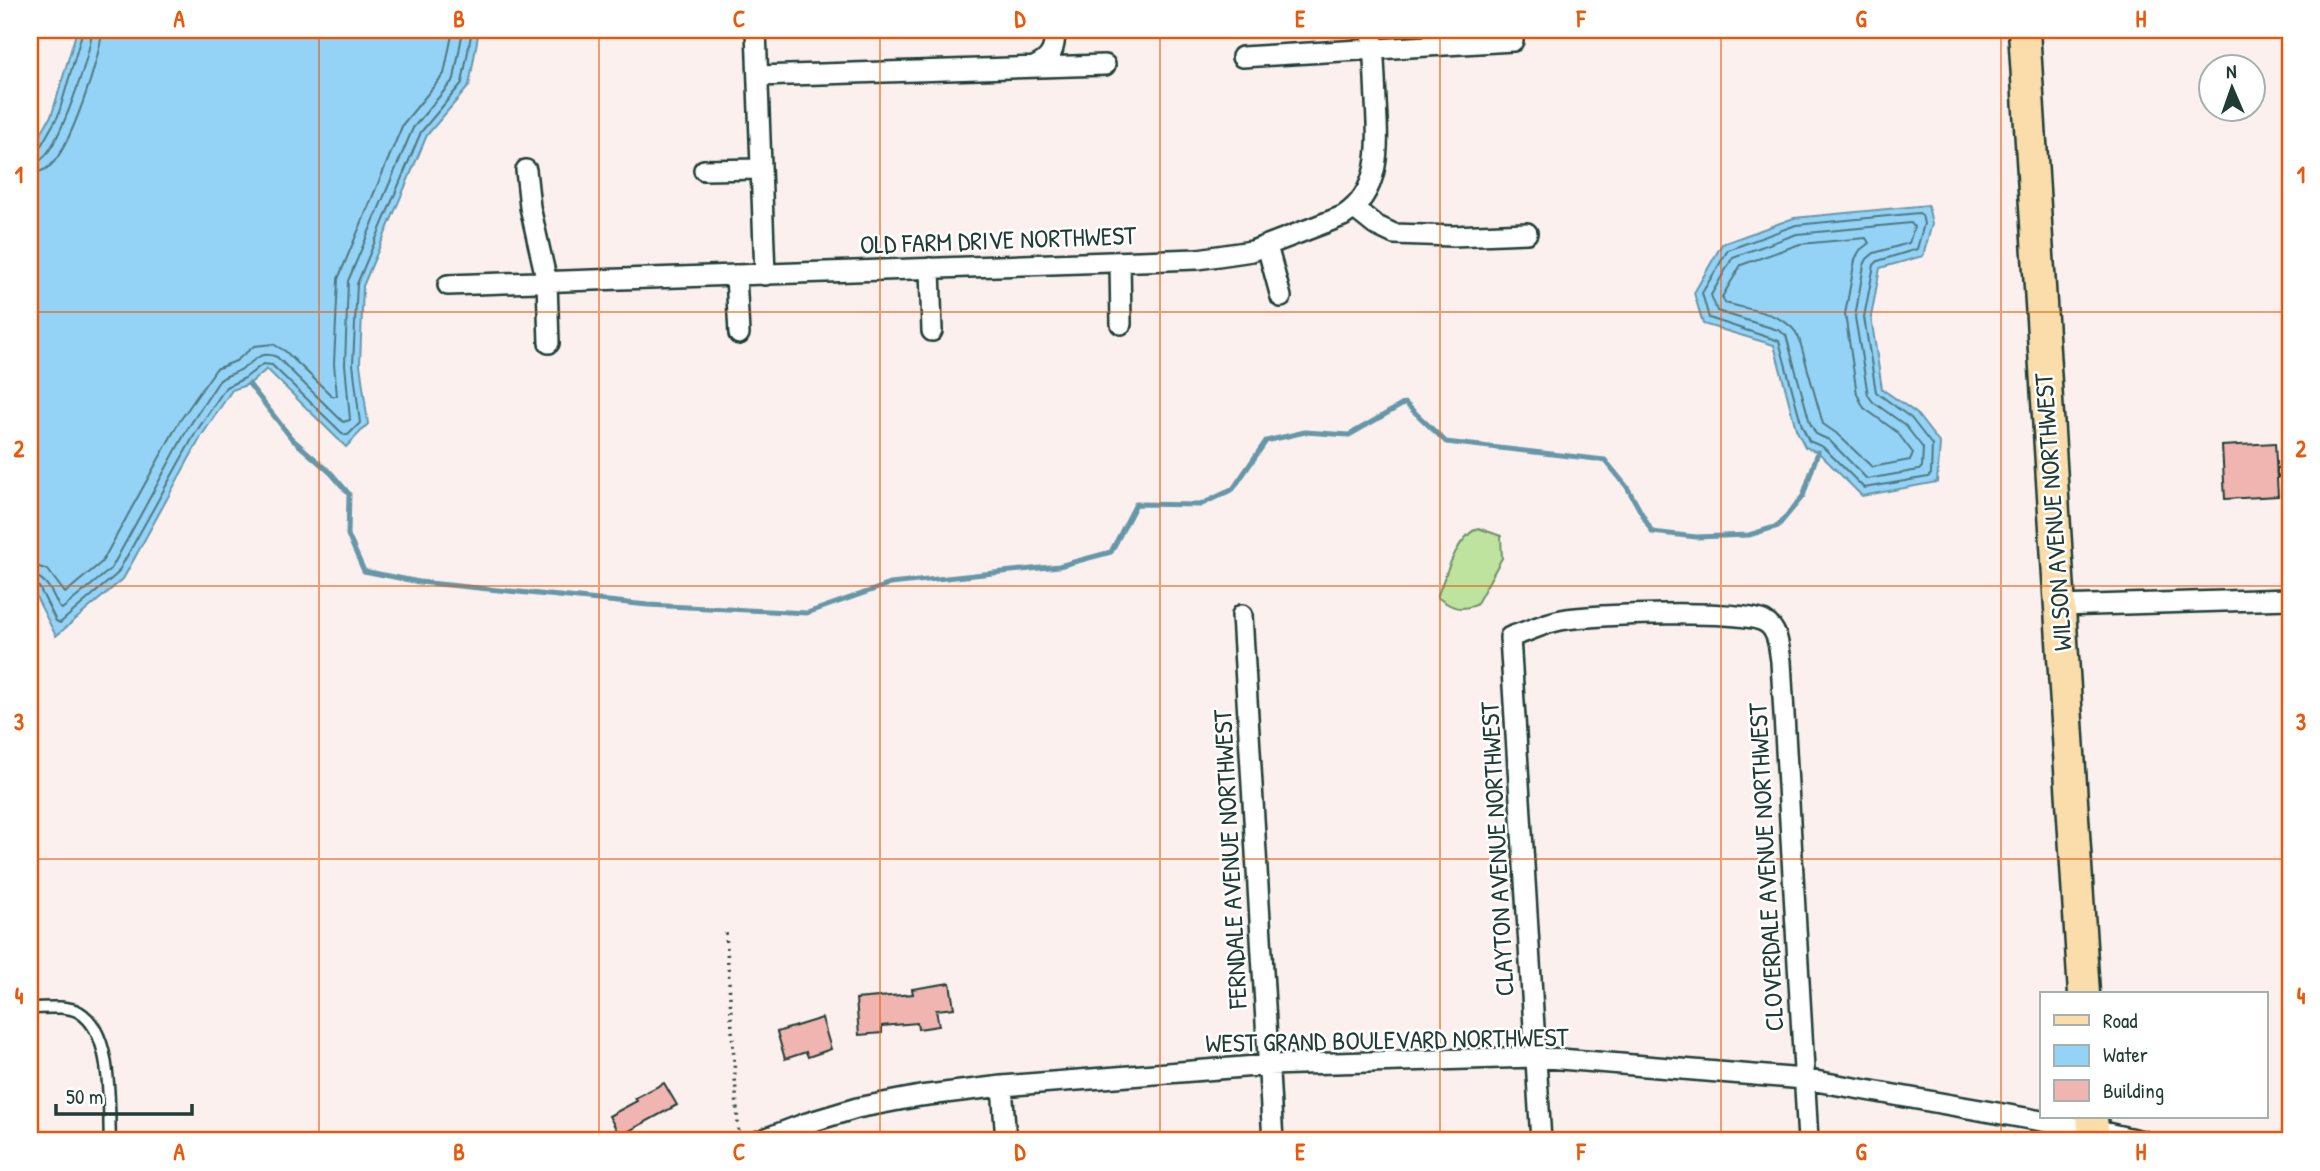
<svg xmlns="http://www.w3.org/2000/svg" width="2320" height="1171" font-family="'Patrick Hand',sans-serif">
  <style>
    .green { fill: #bee39e; stroke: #6e9069; stroke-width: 2 }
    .water { fill: #95d3f6; stroke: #6697a8; stroke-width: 2 }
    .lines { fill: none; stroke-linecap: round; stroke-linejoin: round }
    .shore { stroke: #4e7982; stroke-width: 2 }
    .stream { stroke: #6697a8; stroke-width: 5 }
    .building { fill: #f0b5b1; stroke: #1f3d34; stroke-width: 2 }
    .service-casing { stroke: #1f3d34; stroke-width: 15 }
    .minor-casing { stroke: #1f3d34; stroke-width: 24 }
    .primary-casing { stroke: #1f3d34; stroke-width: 35 }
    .path { stroke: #1f3d34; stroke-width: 3.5; stroke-dasharray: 2 5; stroke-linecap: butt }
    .service { stroke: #fff; stroke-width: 10 }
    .minor { stroke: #fff; stroke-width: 19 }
    .primary { stroke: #fbddab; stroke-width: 30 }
    .grid { fill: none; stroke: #e8590c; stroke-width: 2; stroke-opacity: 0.55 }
    .labels { text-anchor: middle; stroke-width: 5; stroke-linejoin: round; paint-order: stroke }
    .street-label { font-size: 26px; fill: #1f3d34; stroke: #fff }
    .neatline { fill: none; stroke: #e8590c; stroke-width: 2.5 }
    .grid-label { font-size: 23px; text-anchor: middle; font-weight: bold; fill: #e8590c }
  </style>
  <rect width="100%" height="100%" fill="#fcf0ef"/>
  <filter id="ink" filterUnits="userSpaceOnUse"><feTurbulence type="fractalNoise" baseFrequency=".0143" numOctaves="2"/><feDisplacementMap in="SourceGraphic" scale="14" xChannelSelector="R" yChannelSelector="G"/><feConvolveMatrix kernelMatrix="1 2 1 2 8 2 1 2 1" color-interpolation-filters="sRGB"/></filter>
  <g filter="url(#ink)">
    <path class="green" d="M1478,528l23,8 1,22 -26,47c-17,6 -24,3 -39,-8 9,-22 18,-58 41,-69z"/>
    <path class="water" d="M77,30h402l-10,56 -42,49 -64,151 -3,78 8,60 -22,23 -79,-78 -18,15 -17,6 -30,45 -79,144 -67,57 -26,-51v-433l22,-38z
      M1928,205l4,19 -9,32 -43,12 -9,49 11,72 34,24 24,31 -3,38 -75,14 -44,-44 -13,-5 -9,-18 -22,-84 -71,-21 -9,-31 28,-49 72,-26z"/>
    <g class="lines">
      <path class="shore" d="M30,154l8,-3 20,-35 25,-86
        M30,163c6,-1 10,-1 14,-6 18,-19 46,-101 48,-127
        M30,173c7,0 14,-2 20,-7 20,-17 51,-110 52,-136
        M1919,213l3,2 2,9 -7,25 -39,12 -4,4 -10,52 12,75 35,26 21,27 -1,29 -3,3 -64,11 -41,-41 -14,-6 -7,-15 -23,-85 -70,-23 -7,-25 26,-43 68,-25z
        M1911,223l3,4 -5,16 -35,10 -7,6 -3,6 -9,52 13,78 5,7 32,23 18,23 -1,19 -3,3 -52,9 -38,-39 -13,-6 -6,-11 -24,-88 -8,-5 -61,-19 -6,-16 22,-38 64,-23z
        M1866,238l3,5 -9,7 -5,10 -10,54 12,80 7,14 33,24 16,21 -3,7 -38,7 -36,-34 -13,-9 -24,-86c-10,-25 -50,-28 -74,-35l-3,-6 19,-32 59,-21z
        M30,564l18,6 17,23 37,-31 77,-140 37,-53 20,-8 18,-15 19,-2 12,7 47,45h5l-3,-32 4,-85 65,-155 41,-50 9,-44
        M30,575c17,2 22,18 29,32l3,2 49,-40 77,-141 31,-47c6,-6 13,-6 21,-11 14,-7 19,-21 37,-13l66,65 7,-2 -5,-56 3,-83 65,-153 41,-49 9,-49
        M30,584l9,3 17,34 4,2 57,-49 79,-142 30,-45 19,-9 18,-14 9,1 72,70h4l12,-12 -7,-59 4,-80 64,-152 41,-49 10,-53"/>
      <path class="stream" d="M249,384l43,55 39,34 18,21 -1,41 16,36 55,11 229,23 159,8 83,-29 169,-18 52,-14 25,-48 64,1 33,-16 33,-48 39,-9 44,3 56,-32 41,39 159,18 22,27 25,45 44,5 53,-2 29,-9 25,-30 15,-44"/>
    </g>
    <path class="building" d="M2275,443l3,53 -53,3 -3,-53z
      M950,983l4,25 -18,2 3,16 -21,3 -1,-6 -35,3v7l-23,2 -3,-36 57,-5 -1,-5z
      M822,1018l9,31 -23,8 -2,-5 -21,7 -8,-27z
      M664,1083l13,22 -57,31 -11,-20 28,-15 -2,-3z"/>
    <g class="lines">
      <defs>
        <path id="service" d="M2283,472h7
          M30,1008c14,0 36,-3 49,4 35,21 29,93 31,129"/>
        <path id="minor" d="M756,30l9,245
          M1242,57l271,-16
          M1034,67c18,-8 21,-18 21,-37
          M758,76l347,-11
          M526,170l4,37 17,75 2,61
          M704,170l56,-1
          M1355,209l20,16 19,9 59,2 74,-3
          M1267,246l14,51
          M1120,262l1,62
          M930,268l2,63
          M736,275l3,59
          M448,285l750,-26 54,-8 91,-35c40,-25 35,-74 33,-115 -1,-24 -2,-47 -4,-71
          M2059,606l231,-7
          M1242,615l31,526
          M1002,1086l4,55
          M759,1141l48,-18 50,-15 63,-12 82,-10 267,-21 267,-8 268,22 289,51 50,11
          M1541,1141l-31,-504c17,-5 34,-14 51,-17 29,-6 183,-11 204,2 13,7 14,26 16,39l27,480"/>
        <path id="primary" d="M2024,30l60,964
          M2092,1117l2,24"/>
      </defs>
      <use href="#service" class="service-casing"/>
      <use href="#minor" class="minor-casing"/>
      <use href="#primary" class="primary-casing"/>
      <path class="path" d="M726,933l13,208"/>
      <use href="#service" class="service"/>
      <use href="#minor" class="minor"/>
      <use href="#primary" class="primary"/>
    </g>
  </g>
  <path class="grid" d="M319,30v1111M599,30v1111M880,30v1111M1160,30v1111M1440,30v1111M1721,30v1111M2001,30v1111M30,312h2260M30,586h2260M30,859h2260"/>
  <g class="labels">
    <g class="street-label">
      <text transform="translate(998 240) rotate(-2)" y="9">OLD FARM DRIVE NORTHWEST</text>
      <text transform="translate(2053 512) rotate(-94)" y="9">WILSON AVENUE NORTHWEST</text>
      <text transform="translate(1497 849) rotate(-93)" y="9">CLAYTON AVENUE NORTHWEST</text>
      <text transform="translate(1230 859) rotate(-93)" y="9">FERNDALE AVENUE NORTHWEST</text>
      <text transform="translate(1766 867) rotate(-93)" y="9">CLOVERDALE AVENUE NORTHWEST</text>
      <text transform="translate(1387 1040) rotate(-1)" y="9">WEST GRAND BOULEVARD NORTHWEST</text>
    </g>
  </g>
  <rect width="2320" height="1171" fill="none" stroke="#fff" stroke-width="77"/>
  <rect x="2040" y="992" width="228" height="126" fill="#ffffff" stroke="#a5b1ae" stroke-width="2"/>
  <rect x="2054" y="1015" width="35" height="10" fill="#fbddab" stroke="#a5b1ae" stroke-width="2"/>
  <text x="2103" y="1028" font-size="21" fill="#1f3d34">Road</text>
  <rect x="2054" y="1045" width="35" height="21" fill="#95d3f6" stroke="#a5b1ae" stroke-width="2"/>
  <text x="2103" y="1062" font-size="21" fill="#1f3d34">Water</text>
  <rect x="2054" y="1080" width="35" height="21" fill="#f0b5b1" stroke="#a5b1ae" stroke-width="2"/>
  <text x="2103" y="1098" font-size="21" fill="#1f3d34">Building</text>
  <g transform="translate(2232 88) rotate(358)"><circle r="33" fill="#ffffff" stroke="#a5b1ae" stroke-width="2"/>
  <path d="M0-5L12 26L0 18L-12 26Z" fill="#1f3d34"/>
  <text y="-10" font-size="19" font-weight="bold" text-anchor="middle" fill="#1f3d34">N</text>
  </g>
  <path d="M56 1104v10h136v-10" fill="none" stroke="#1f3d34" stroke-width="3.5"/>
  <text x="66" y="1104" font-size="21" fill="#1f3d34" stroke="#ffffff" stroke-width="5" paint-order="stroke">50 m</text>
  <rect x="38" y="38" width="2244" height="1094" class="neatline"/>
  <g class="grid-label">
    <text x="179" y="27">A</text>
    <text x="459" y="27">B</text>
    <text x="739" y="27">C</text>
    <text x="1020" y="27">D</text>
    <text x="1300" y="27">E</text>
    <text x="1581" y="27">F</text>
    <text x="1861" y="27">G</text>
    <text x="2141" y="27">H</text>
    <text x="19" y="183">1</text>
    <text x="2301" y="183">1</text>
    <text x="19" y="457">2</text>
    <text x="2301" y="457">2</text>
    <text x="19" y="730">3</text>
    <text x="2301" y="730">3</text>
    <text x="19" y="1004">4</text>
    <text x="2301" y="1004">4</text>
    <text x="179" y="1160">A</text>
    <text x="459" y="1160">B</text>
    <text x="739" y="1160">C</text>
    <text x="1020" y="1160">D</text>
    <text x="1300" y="1160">E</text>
    <text x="1581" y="1160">F</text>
    <text x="1861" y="1160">G</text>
    <text x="2141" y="1160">H</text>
  </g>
</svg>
